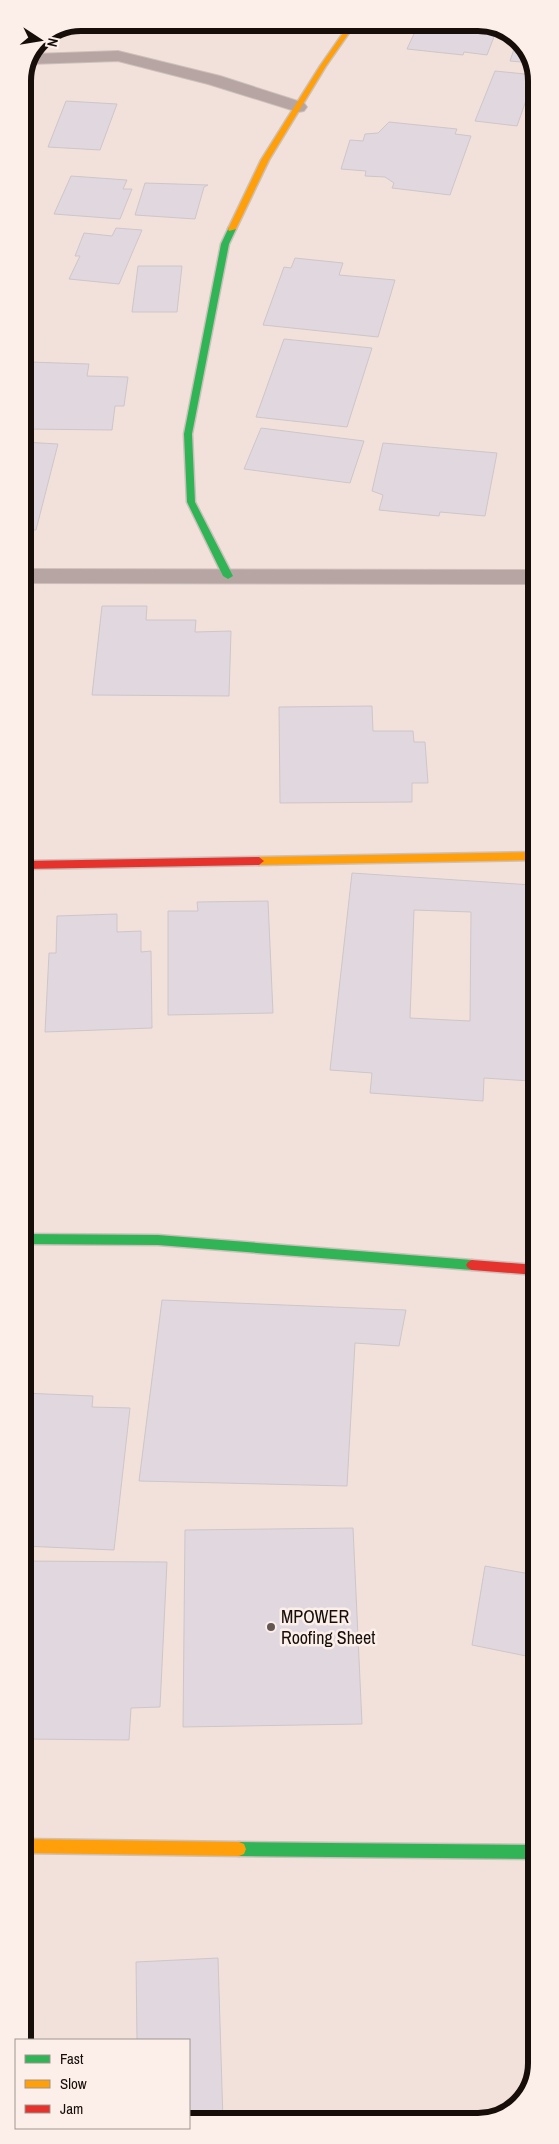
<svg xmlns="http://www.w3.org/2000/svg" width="559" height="2144" font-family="'Archivo Narrow',sans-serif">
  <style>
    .building { fill: #e1d7df; stroke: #cec6c8; fill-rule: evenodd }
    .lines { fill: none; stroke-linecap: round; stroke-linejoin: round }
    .street-casing { stroke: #cdc0bb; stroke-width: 2 }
    .fast-casing { stroke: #cdc0bb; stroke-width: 3 }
    .slow-casing { stroke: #cdc0bb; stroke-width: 3 }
    .jam-casing { stroke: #cdc0bb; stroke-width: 3 }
    .street { fill: #b6a5a2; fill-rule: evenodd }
    .fast { fill: #30b455; fill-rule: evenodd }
    .slow { fill: #ff9f0a; fill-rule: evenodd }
    .jam { fill: #e5322d; fill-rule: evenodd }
    .poi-dot { fill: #645752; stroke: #fcefea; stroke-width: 2 }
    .labels { text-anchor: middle; stroke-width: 5; stroke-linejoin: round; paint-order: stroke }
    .near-poi-label { font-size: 18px; fill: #170d09; stroke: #fcefea; text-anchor: start }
    .rim { fill: none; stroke: #170d09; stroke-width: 6 }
  </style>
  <rect width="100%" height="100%" fill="#f2e1db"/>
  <path class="building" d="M419,23h21l57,6 -10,26 -23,-3 -1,3 -56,-6z
    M517,40h3l12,23 -22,-2z
    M495,71l40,4 -18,51 -42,-5z
    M66,101l51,3 -17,46 -52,-3z
    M389,122l68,7 -2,5 16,2 -21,59 -58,-7 2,-5 -9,-6 -20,-1 1,-5 -25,-2 9,-29 13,1 2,-7 13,-1z
    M71,176l56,4 -4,9h9l-12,30 -66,-5z
    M145,183l63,2 -4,2 -9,32 -60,-4z
    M116,228l26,2 -23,54 -50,-5 11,-23h-5l9,-23 28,3z
    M295,258l48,5 -4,12 56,5 -17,57 -115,-12 21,-58 7,1z
    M138,266h44l-5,46h-45z
    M284,339l88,9 -25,79 -91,-10z
    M23,357h8l-1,5 59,2 -2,12 41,1 -4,29h-9l-3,24 -89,-1z
    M261,428l103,13 -14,42 -106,-14z
    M23,442l35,2 -22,86h-13z
    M383,443l114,10 -12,63 -45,-4 -1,4 -60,-6 4,-15 -11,-4z
    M102,606h45l-1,14h50l-1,12 36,-1 -2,65 -137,-1z
    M372,706l1,25h40l1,11h11l3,41h-16v19l-132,1 -1,-96z
    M352,873l180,12 -1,22 5,1v16l-5,-1 -4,96h9v20h-5l-1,42 -46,-3 -1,23 -113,-8 2,-20 -42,-3zM414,910l57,2 -1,109 -60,-3z
    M268,901l5,112 -105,2v-104h30l-1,-9z
    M117,914v18l24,-1v21l10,-1 1,77 -107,4 4,-79h7l1,-37z
    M162,1300l244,10 -7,36 -44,-3 -8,143 -208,-5z
    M23,1393l70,3 -1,11 38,1 -16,142 -91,-4z
    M353,1528l9,196 -179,3 2,-197z
    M23,1561l144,1 -7,145 -29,1 -2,32 -106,-1z
    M485,1566l51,9v83l-64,-13z
    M218,1958l5,163h-34v-81h-52l-1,-78z"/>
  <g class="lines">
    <defs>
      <path id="street" d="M118,51l102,25 84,27 3,4 -3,4 -6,1 -90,-28 -90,-23 -88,3 4,-10z
        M23,569l513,1v14l-513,-1z"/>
      <path id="fast" d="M229,227l7,2 -7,15 -37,190 3,68 38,74 -5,3 -5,-3 -36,-74 -3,-68 37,-190z
        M23,1234l135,1 314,25 4,2 2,3 -2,3 -4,2 -314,-25 -135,-1z
        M239,1842l297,3v14l-297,-3 -5,-2 -2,-5 2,-5z"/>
      <path id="slow" d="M350,23h6l-30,43 -57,94 -33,69 -7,2 -1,-2 33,-69 59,-94z
        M536,852v8l-277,5 -5,-4 5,-4z
        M23,1839l216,3 5,2 2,5 -2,5 -5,2 -216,-3z"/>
      <path id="jam" d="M259,857l5,4 -5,4 -236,4v-8z
        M472,1260l64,5v10l-64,-5 -4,-2 -2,-3 2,-3z"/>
    </defs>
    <use href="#street" class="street-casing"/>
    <use href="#fast" class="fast-casing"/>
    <use href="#slow" class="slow-casing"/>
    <use href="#jam" class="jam-casing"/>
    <use href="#street" class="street"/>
    <use href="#fast" class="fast"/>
    <use href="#slow" class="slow"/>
    <use href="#jam" class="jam"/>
  </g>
  <circle class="poi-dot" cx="271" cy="1627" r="5"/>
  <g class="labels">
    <g class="near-poi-label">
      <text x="281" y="1623">MPOWER<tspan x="281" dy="21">Roofing Sheet</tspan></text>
    </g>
  </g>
  <path d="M0 0H559V2144H0ZM81 31H478A50 50 0 0 1 528 81V2063A50 50 0 0 1 478 2113H81A50 50 0 0 1 31 2063V81A50 50 0 0 1 81 31Z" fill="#fcefea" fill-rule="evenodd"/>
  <path class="rim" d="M81 31H478A50 50 0 0 1 528 81V2063A50 50 0 0 1 478 2113H81A50 50 0 0 1 31 2063V81A50 50 0 0 1 81 31Z"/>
  <rect x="15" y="2039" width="175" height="90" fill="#fcefea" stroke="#a09590"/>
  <rect x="25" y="2055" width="25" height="8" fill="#30b455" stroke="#a09590"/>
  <text x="60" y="2064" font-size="15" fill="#170d09">Fast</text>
  <rect x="25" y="2080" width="25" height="8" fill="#ff9f0a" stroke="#a09590"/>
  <text x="60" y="2089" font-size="15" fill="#170d09">Slow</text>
  <rect x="25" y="2105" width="25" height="8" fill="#e5322d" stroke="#a09590"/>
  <text x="60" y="2114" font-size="15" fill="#170d09">Jam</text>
  <g transform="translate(40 40) rotate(102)" stroke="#fcefea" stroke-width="4" paint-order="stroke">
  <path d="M0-4L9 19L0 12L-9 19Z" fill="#170d09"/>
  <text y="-8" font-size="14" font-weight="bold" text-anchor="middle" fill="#170d09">N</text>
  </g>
</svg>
